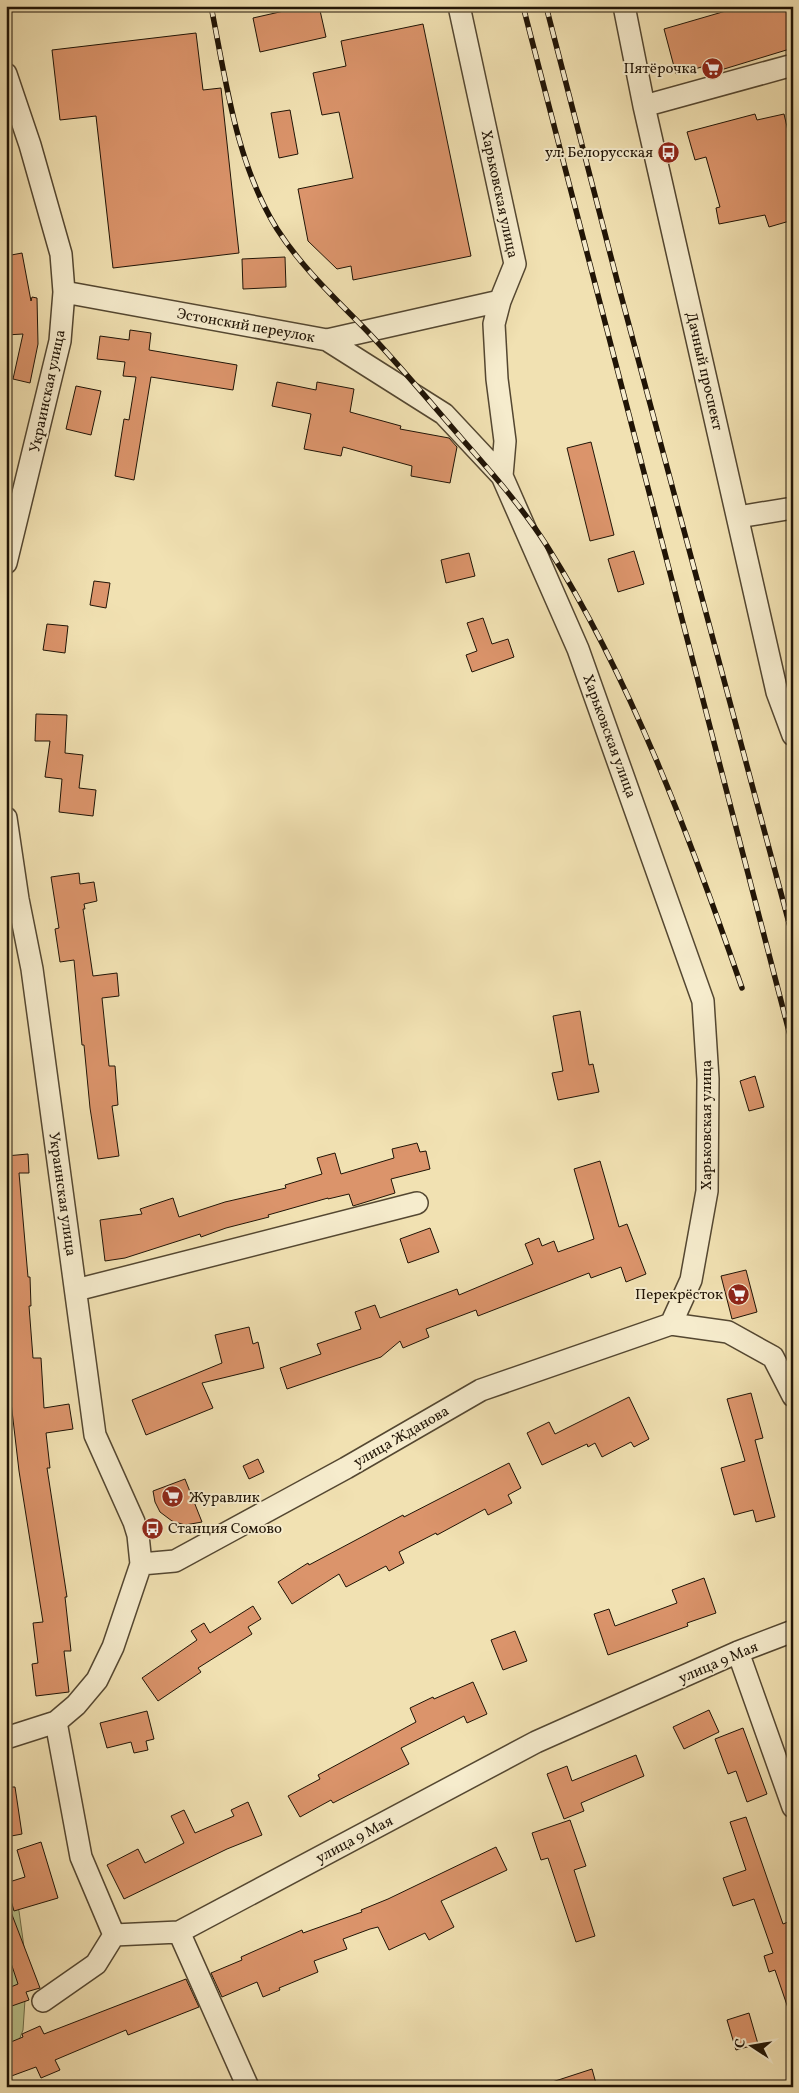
<svg xmlns="http://www.w3.org/2000/svg" width="799" height="2093" font-family="Vollkorn,serif">
  <style>
    .green { fill: #bac38c; stroke: #6d6c49 }
    .building { fill: #db946b; stroke: #201406 }
    .lines { fill: none; stroke-linecap: round; stroke-linejoin: round }
    .minor-casing { stroke: #544731; stroke-width: 24 }
    .minor { stroke: #f6eccd; stroke-width: 21 }
    .rail-casing { stroke: #201406; stroke-width: 5.5 }
    .rail { stroke: #f6eccd; stroke-width: 4; stroke-dasharray: 11; stroke-linecap: butt }
    .labels { text-anchor: middle; stroke-width: 4; stroke-linejoin: round; paint-order: stroke }
    .poi-label { font-size: 15px; fill: #201406; stroke: #f6eccd; text-anchor: end }
    .street-label { font-size: 15px; fill: #201406; stroke: #f6eccd }
  </style>
  <rect width="100%" height="100%" fill="#f1e1b2"/>
  <filter id="stains"><feTurbulence type="fractalNoise" baseFrequency=".004" numOctaves="4"/><feColorMatrix values="0 0 0 0 .2 0 0 0 0 .09 0 0 0 0 .02 0 0 0 .5 -.17"/></filter>
  <radialGradient id="worn" r=".72"><stop offset=".6" stop-color="#630" stop-opacity="0"/><stop offset="1" stop-color="#630" stop-opacity=".3"/></radialGradient>
  <path class="green" d="M6,1881l13,30 8,58 -4,61 -17,44z"/>
  <path class="building" d="M306,6h13l7,31 -66,15 -7,-34z
    M743,6h50v42l-82,25 -2,-8 -33,9 -12,-45z
    M423,24l48,232 -118,24 -2,-14 -14,3 -29,-28 -10,-52 55,-11 -14,-66 -17,3 -9,-42 33,-7 -5,-25z
    M196,33l7,57 18,-2 18,165 -126,15 -17,-152 -36,4 -8,-70z
    M290,110l8,44 -19,4 -8,-45z
    M755,114l2,6 27,-6 9,38v68l-24,7 -4,-12 -46,9 -3,-16 4,-1 -14,-50 -11,3 -8,-28z
    M22,253l9,48 1,-4 5,1 1,46 -8,39 -17,-4 10,-45 -17,1v-79z
    M285,257l1,30 -43,2 -1,-30z
    M130,330l21,3 -2,17 88,15 -4,25 -82,-13 -17,103 -19,-4 9,-57 5,1 7,-43 -13,-1 2,-14 -28,-3 3,-23 29,4z
    M277,382l39,8 1,-8 37,7 -4,23 51,14 -1,3 49,9 8,9 -7,36 -39,-7 1,-10 -69,-19 -2,9 -37,-7 7,-35 -39,-8z
    M76,386l25,5 -10,44 -25,-6z
    M591,442l23,93 -24,6 -23,-93z
    M634,551l10,33 -26,8 -10,-33z
    M469,553l6,23 -29,7 -5,-23z
    M94,581l16,2 -4,25 -16,-3z
    M483,618l9,26 16,-5 6,18 -42,15 -6,-17 11,-4 -10,-28z
    M47,624l21,2 -3,27 -22,-3z
    M36,714l31,1 -2,38 18,2 -4,33 17,2 -3,26 -34,-4 3,-33 -17,-2 5,-36h-15z
    M79,873l1,11 14,-2 3,19 -13,3 1,5h-2l10,67 24,-3 2,23 -17,2 7,68h6l3,39 -6,1 7,50 -21,3 -8,-51 -6,-63h-2l-8,-85 -14,2 -5,-33 4,-1 -8,-51z
    M580,1011l9,54 4,-1 6,28 -41,8 -6,-27 11,-2 -10,-55z
    M755,1076l9,31 -15,4 -9,-30z
    M417,1143l3,9 6,-1 4,18 -39,10 4,14 -42,13 -4,-12 -21,5v-1l-60,17 1,2 -43,11 -25,9 -1,-3 -75,24 -20,3 -5,-41 42,-6 -2,-5 33,-11 6,19 46,-15 61,-14 -1,-3 37,-11 -5,-16 18,-5 6,21 53,-16 -2,-9z
    M28,1154l1,19h-10l9,104h2l1,29h-2l4,52h8l3,50 25,-4 4,25 -27,4 4,35h-3l20,129h-2l6,54h-7l5,41 -33,4 -4,-32 6,-1 -5,-40 10,-1 -24,-151 -10,-86h-3v-229z
    M600,1161l19,66 8,-3 19,50 -20,8 -5,-15 -30,11 -2,-5 -111,43 -2,-6 -50,19 3,8 -26,11 -3,-7 -19,16 -94,32 -7,-21 41,-14 -4,-10 44,-15 -6,-17 20,-7 5,13 77,-29 2,6 74,-31 -8,-20 14,-6 3,8 12,-5 4,11 36,-13 -20,-70z
    M430,1228l9,24 -31,11 -8,-24z
    M746,1270l11,42 -25,7 -11,-43z
    M249,1327l4,17 5,-2 6,26 -62,15 11,25 -67,27 -14,-35 90,-37 -7,-28z
    M751,1393l12,45 -8,2 20,77 -19,5 -3,-12 -19,5 -13,-47 24,-7 -18,-62z
    M629,1397l20,42 -15,8 -3,-5 -29,15 -7,-14 -7,4 -1,-3 -45,21 -15,-32 22,-11 6,12z
    M258,1459l6,13 -15,7 -6,-13z
    M509,1463l12,25 -13,7 4,8 -24,12 -3,-6 -48,26 -1,-2 -37,19 5,11 -15,8 -3,-5 -40,21 -7,-13 -47,30 -14,-22 30,-19 1,2 94,-50 1,2z
    M185,1479l17,43 -17,3 -13,-4 -12,-9 -5,-10 -2,-11z
    M704,1578l12,35 -29,10 1,3 -80,29 -14,-41 15,-5 6,17 62,-23 -5,-13z
    M253,1606l8,13 -13,8 4,7 -54,34 3,4 -43,29 -16,-23 55,-38 -6,-9 13,-8 6,10z
    M515,1631l12,30 -24,9 -12,-30z
    M473,1682l14,32 -20,9 -3,-7 -63,32 8,16 -76,39 -2,-3 -31,17 -12,-21 32,-17 -2,-4 98,-53 -6,-14 23,-11 1,2z
    M709,1710l10,22 -35,17 -11,-22z
    M147,1711l7,28 -8,2 2,9 -14,3 -3,-11 -24,6 -7,-25z
    M743,1728l24,66 -20,8 -11,-31 -8,3 -13,-35z
    M636,1755l8,21 -63,27 3,8 -20,8 -17,-45 20,-8 5,15z
    M6,1787h9l7,47 -16,3z
    M248,1802l14,33 -35,14 -103,50 -17,-34 31,-16 7,14 39,-20 -13,-27 13,-6 11,23 39,-17 -3,-6z
    M746,1817l37,107 10,-4v93l-3,1 -15,-44 -6,2 -5,-16 9,-3 -19,-54 -21,7 -10,-28 23,-8 -16,-48z
    M570,1820l16,46 -12,4 21,66 -19,6 -28,-84 -7,2 -9,-27z
    M41,1842l17,56 -44,13 -8,-28 19,-6 -8,-27z
    M496,1847l11,23 -66,31 13,26 -25,13 -4,-7 -36,17 -11,-23 -8,2 -27,10 4,10 -33,12 4,11 -39,16 1,2 -17,7 -6,-15 -35,15 -11,-24 31,-13 -1,-3 61,-27 1,3 59,-21 -1,-2 27,-11z
    M6,1899l34,89 -14,4 3,8 -23,8v-19l12,-5 -12,-36z
    M186,1979l13,28 -71,28 -2,-5 -71,30 5,10 -19,8 -5,-11 -30,11v-34l17,-7 -1,-3 18,-8 4,8z
    M749,2013l9,31 -22,6 -9,-30z
    M592,2069l5,18h-51v-3z"/>
  <g class="lines">
    <defs>
      <path id="minor" d="M459,6l56,258 -15,37 -6,23 3,55 8,62 -3,35 76,173 125,352 5,78 -1,112 -16,89 -20,44
        M624,6l20,100 133,586 16,43
        M6,74l24,71 31,109 3,38 -4,49 -54,222
        M644,106l149,-41
        M64,292l263,48 117,74 58,62
        M327,340l173,-39
        M738,517l55,-9
        M6,818l12,81 14,70 63,466 39,87 4,13 3,29 -28,83 -16,33 -21,25 -20,17 -50,16
        M76,1290l341,-87
        M141,1564l34,-3 171,-93 135,-78 190,-66 57,8 45,25 20,39
        M738,1652l55,155
        M56,1722l25,135 33,78 65,-3 357,-190 202,-90 55,-21
        M179,1932l69,155
        M43,2001l53,-37 18,-29"/>
    </defs>
    <use href="#minor" class="minor-casing"/>
    <use href="#minor" class="minor"/>
    <defs>
      <path id="rail" d="M211,6c15,75 25,157 66,223 25,39 59,70 91,103 32,34 63,71 94,107 30,34 60,68 85,107 84,133 144,294 195,442
        M523,6l270,1041
        M546,6l72,278 175,654"/>
    </defs>
    <use href="#rail" class="rail-casing"/>
    <use href="#rail" class="rail"/>
  </g>
  <defs>
    <symbol id="supermarket-disc" viewBox="-11 -11 22 22"><circle r="9.5" fill="#8f2418" stroke="#f6eccd"/><path d="M-6-5.5h2.5l.6 2H6L4.5 2H-2.5L-4.4-4H-6ZM-1.5 3.2a1.3 1.3 0 1 0 .1 0ZM3 3.2a1.3 1.3 0 1 0 .1 0Z" fill="#fff"/></symbol>
    <symbol id="bus-disc" viewBox="-11 -11 22 22"><circle r="9.5" fill="#8f2418" stroke="#f6eccd"/><path d="M-5-6H5V4H4V6H2V4H-2V6H-4V4H-5ZM-3.5-4V0h7V-4ZM-3.5 1.2v1.5H-2V1.2ZM2 1.2v1.5H3.5V1.2Z" fill="#fff"/></symbol>
  </defs>
  <g fill-rule="evenodd">
    <use href="#supermarket-disc" x="700" y="56" width="25" height="25"/>
    <use href="#bus-disc" x="656" y="140" width="25" height="25"/>
    <use href="#supermarket-disc" x="726" y="1282" width="25" height="25"/>
    <use href="#supermarket-disc" x="160" y="1484" width="25" height="25"/>
    <use href="#bus-disc" x="140" y="1516" width="25" height="25"/>
  </g>
  <g class="labels">
    <g class="poi-label">
      <text x="697" y="73">Пятёрочка</text>
      <text x="653" y="157">ул. Белорусская</text>
      <text x="723" y="1299">Перекрёсток</text>
      <text x="189" y="1502" text-anchor="start">Журавлик</text>
      <text x="168" y="1533" text-anchor="start">Станция Сомово</text>
    </g>
    <g class="street-label">
      <text transform="translate(500 194) rotate(78)" y="5">Харьковская улица</text>
      <text transform="translate(246 325) rotate(10)" y="5">Эстонский переулок</text>
      <text transform="translate(705 371) rotate(77)" y="5">Дачный проспект</text>
      <text transform="translate(47 391) rotate(-78)" y="5">Украинская улица</text>
      <text transform="translate(610 736) rotate(70)" y="5">Харьковская улица</text>
      <text transform="translate(706 1125) rotate(-90)" y="5">Харьковская улица</text>
      <text transform="translate(63 1194) rotate(82)" y="5">Украинская улица</text>
      <text transform="translate(401 1436) rotate(-30)" y="5">улица Жданова</text>
      <text transform="translate(718 1662) rotate(-23)" y="5">улица 9 Мая</text>
      <text transform="translate(354 1839) rotate(-28)" y="5">улица 9 Мая</text>
    </g>
  </g>
  <rect width="799" height="2093" fill="none" stroke="#f1e1b2" stroke-width="25"/>
  <rect x="8" y="8" width="784" height="2078" fill="none" stroke="#201406" stroke-width="2.5"/>
  <rect x="12" y="12" width="774" height="2068" fill="none" stroke="#201406"/>
  <g transform="translate(752 2046) rotate(282)" stroke="#f6eccd" stroke-width="4" paint-order="stroke">
  <path d="M0-4L9 19L0 12L-9 19Z" fill="#201406"/>
  <text y="-8" font-size="14" font-weight="bold" text-anchor="middle" fill="#201406">С</text>
  </g>
  <rect width="100%" height="100%" filter="url(#stains)"/>
  <rect width="100%" height="100%" fill="url(#worn)"/>
</svg>
